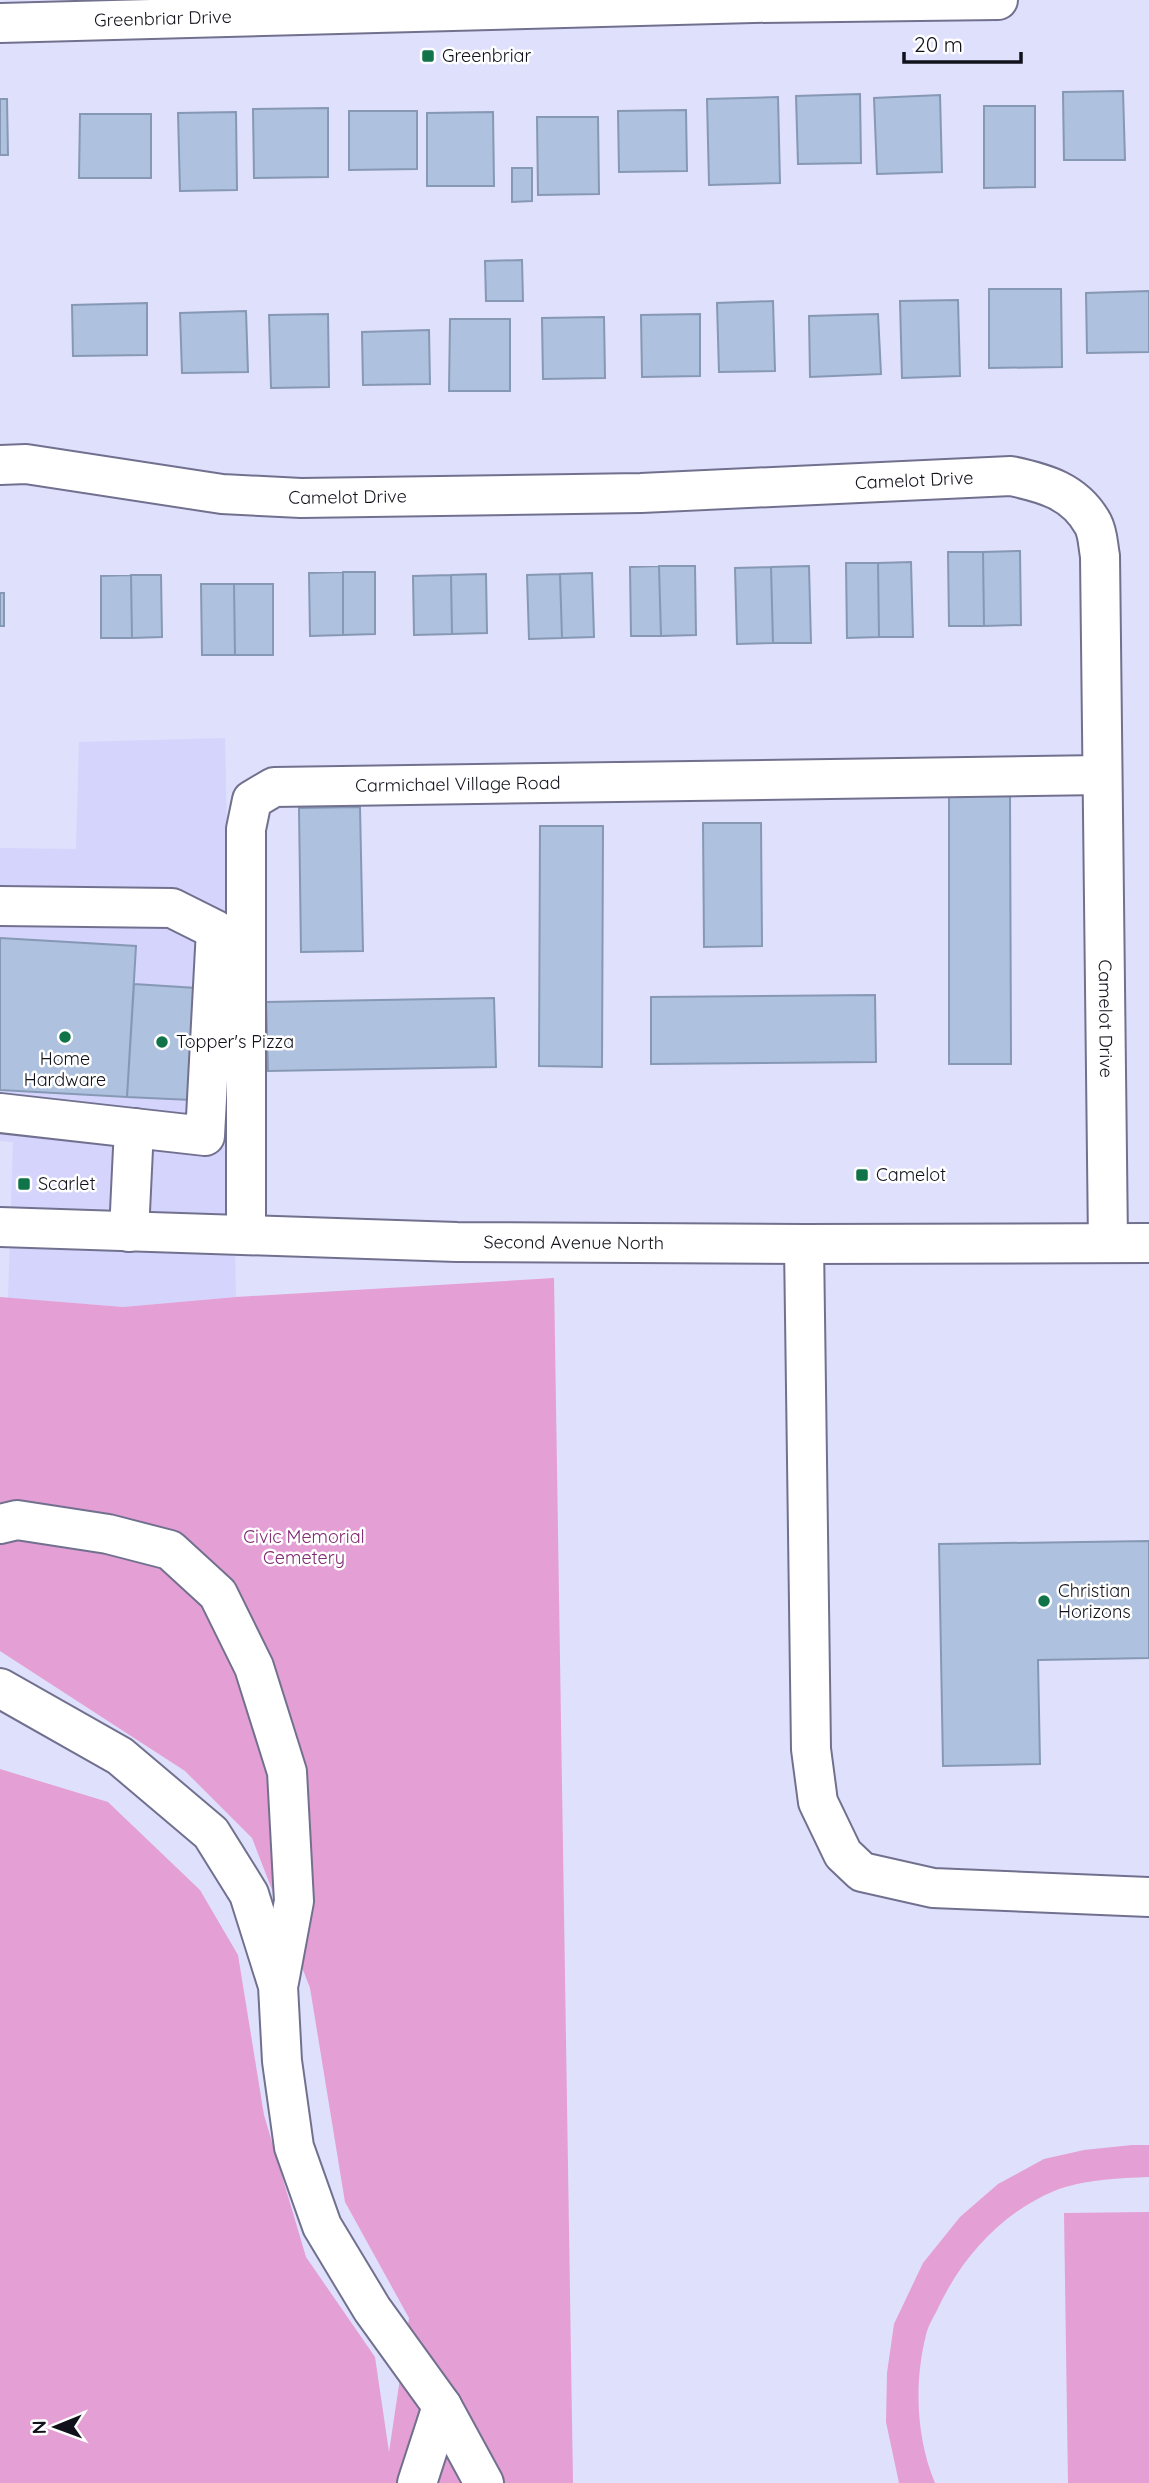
<svg xmlns="http://www.w3.org/2000/svg" width="1149" height="2483" font-family="Quicksand,sans-serif">
  <style>
    .built { fill: #d4d4fd }
    .green { fill: #e49fd4 }
    .building { fill: #aec1de; stroke: #8698b4; stroke-width: 2 }
    .lines { fill: none; stroke-linecap: round; stroke-linejoin: round }
    .minor-casing { stroke: #71718f; stroke-width: 42 }
    .major-casing { stroke: #71718f; stroke-width: 42 }
    .minor { stroke: #fff; stroke-width: 38 }
    .major { stroke: #fff; stroke-width: 38 }
    .poi-dot { fill: #117349; stroke: #fff; stroke-width: 2.5 }
    .labels { text-anchor: middle; stroke-width: 5; stroke-linejoin: round; paint-order: stroke }
    .street-label { font-size: 18px; fill: #11111c; stroke: #fff }
    .poi-label { font-size: 18px; fill: #11111c; stroke: #fff; text-anchor: start }
    .park-label { font-size: 18px; fill: #812972; stroke: #fff }
  </style>
  <rect width="100%" height="100%" fill="#dfe0fb"/>
  <path class="built" d="M225,738l11,559 -113,10 -115,-9 5,-156 -13,-1v-293l76,1 3,-107z"/>
  <path class="green" d="M554,1278l19,1205h-573v-714l108,33 92,88 38,65 26,160 42,142 69,100 14,95 20,-134 -64,-116 -35,-214 -58,-150 -67,-67 -185,-120v-354l123,10 113,-10z
    M1132,2145h17v32c-30,1 -68,3 -95,14 -52,22 -91,65 -115,115 -4,9 -11,19 -13,29 -12,47 -10,103 9,148h-36l-13,-61 1,-49 7,-49 29,-61 37,-46 38,-33 46,-25 40,-9z
    M1149,2212v271h-81l-4,-270z"/>
  <path class="building" d="M1123,91l2,69h-61l-1,-68z
    M860,94l1,69 -63,1 -2,-68z
    M940,95l2,77 -65,2 -3,-76z
    M778,97l2,86 -71,2 -2,-86z
    M0,99h7l1,56h-8z
    M984,106h51v81l-51,1z
    M328,108v69l-74,1 -1,-69z
    M686,110l1,61 -68,1 -1,-61z
    M349,111h68v58l-68,1z
    M236,112l1,78 -57,1 -2,-78z
    M493,112l1,74h-67v-73z
    M80,114h71v64h-72z
    M537,117h61l1,77 -61,1z
    M512,168h20v33l-20,1z
    M522,260l1,41h-37l-1,-40z
    M989,289h72l1,78 -73,1z
    M1149,291v61l-62,1 -1,-60z
    M958,300l2,76 -58,2 -2,-77z
    M773,301l2,70 -56,1 -2,-69z
    M147,303v52l-74,1 -1,-51z
    M246,311l2,61 -66,1 -2,-60z
    M328,314l1,73 -58,1 -2,-73z
    M700,314v62l-58,1 -1,-62z
    M878,314l3,60 -71,3 -1,-61z
    M604,317l1,61 -62,1 -1,-61z
    M450,319h60v72h-61z
    M429,330l1,54 -67,1 -1,-53z
    M1020,551l1,74 -37,1 -1,-74z
    M948,552h35l1,74h-35z
    M911,562l2,75h-34l-1,-74z
    M846,563h32l1,74 -32,1z
    M659,566h36l1,69 -35,1z
    M659,566l2,70h-30l-1,-69z
    M809,566l2,77h-38l-2,-76z
    M771,567l2,76 -36,1 -2,-76z
    M343,572h32v62l-32,1z
    M343,572v63l-33,1 -1,-63z
    M592,573l2,64 -32,1 -2,-64z
    M486,574l1,59 -35,1 -1,-59z
    M560,574l2,64 -33,1 -2,-64z
    M131,575h30l1,62 -30,1z
    M131,575l1,63h-31v-62z
    M451,575l1,59 -38,1 -1,-59z
    M201,584h33l1,71h-33z
    M234,584h39v71h-38z
    M0,593h4v33h-4z
    M1010,793l1,271h-62v-270z
    M360,807l3,144 -62,1 -2,-144z
    M703,823h58l1,123 -58,1z
    M540,826h63l-1,241 -63,-1z
    M0,938l136,8 -9,151 -127,-7z
    M134,984l62,4 -5,112 -64,-3z
    M875,995l1,67 -225,2v-67z
    M494,998l2,69 -228,4 -2,-69z
    M1149,1541v117l-111,2 2,104 -97,2 -4,-222z"/>
  <g class="lines">
    <defs>
      <g id="minor">
        <path id="s1" d="M0,23l753,-20 245,-3"/>
        <path id="s2" d="M0,465l26,-1 196,30 79,4 340,-5 370,-17c33,7 64,15 82,48 5,9 5,22 7,32l8,687"/>
        <path d="M0,906l172,2 44,22 -11,206 -205,-23"/>
        <path d="M129,1232l5,-104"/>
        <path id="s3" d="M246,1234v-405l6,-29 22,-13 828,-12"/>
        <path d="M804,1244l7,505 7,53 25,52 19,18 71,16 216,9"/>
        <path d="M0,1524l17,-4 91,14 62,16 48,44 36,73 33,105 7,129 -15,81"/>
        <path d="M0,1688l120,68 91,77 38,61 29,92 4,75 12,86 28,79 50,83 70,97 42,77"/>
        <path d="M417,2483l25,-77"/>
      </g>
      <g id="major">
        <path id="s4" d="M0,1227l457,15 347,2 345,-1"/>
      </g>
    </defs>
    <use href="#minor" class="minor-casing"/>
    <use href="#major" class="major-casing"/>
    <use href="#minor" class="minor"/>
    <use href="#major" class="major"/>
  </g>
  <g class="poi-dot">
    <rect x="421" y="49" width="14" height="14" rx="3.5"/>
    <circle cx="65" cy="1037" r="7"/>
    <circle cx="162" cy="1042" r="7"/>
    <rect x="855" y="1168" width="14" height="14" rx="3.5"/>
    <rect x="17" y="1177" width="14" height="14" rx="3.5"/>
    <circle cx="1044" cy="1601" r="7"/>
  </g>
  <g class="labels">
    <g class="street-label">
      <text dy="6" stroke="none"><textPath href="#s1" startOffset="163">Greenbriar Drive</textPath></text>
      <text dy="6" stroke="none"><textPath href="#s2" startOffset="917">Camelot Drive</textPath></text>
      <text dy="6" stroke="none"><textPath href="#s2" startOffset="350">Camelot Drive</textPath></text>
      <text dy="6" stroke="none"><textPath href="#s3" startOffset="644">Carmichael Village Road</textPath></text>
      <text dy="6" stroke="none"><textPath href="#s2" startOffset="1608">Camelot Drive</textPath></text>
      <text dy="6" stroke="none"><textPath href="#s4" startOffset="574">Second Avenue North</textPath></text>
    </g>
    <g class="poi-label">
      <text x="442" y="62">Greenbriar</text>
      <text x="176" y="1048">Topper's Pizza</text>
      <text x="65" y="1065" text-anchor="middle">Home<tspan x="65" dy="21">Hardware</tspan></text>
      <text x="876" y="1181">Camelot</text>
      <text x="38" y="1190">Scarlet</text>
      <text x="1058" y="1597">Christian<tspan x="1058" dy="21">Horizons</tspan></text>
    </g>
    <g class="park-label">
      <text x="304" y="1543">Civic Memorial<tspan x="304" dy="21">Cemetery</tspan></text>
    </g>
  </g>
  <g transform="translate(56 2427) rotate(269)" stroke="#ffffff" stroke-width="5" paint-order="stroke">
  <path d="M0-5L12 26L0 18L-12 26Z" fill="#11111c"/>
  <text y="-10" font-size="19" font-weight="bold" text-anchor="middle" fill="#11111c">N</text>
  </g>
  <path d="M904 52v10h117v-10" fill="none" stroke="#11111c" stroke-width="3.5"/>
  <text x="914" y="52" font-size="21" fill="#11111c" stroke="#ffffff" stroke-width="5" paint-order="stroke">20 m</text>
</svg>
